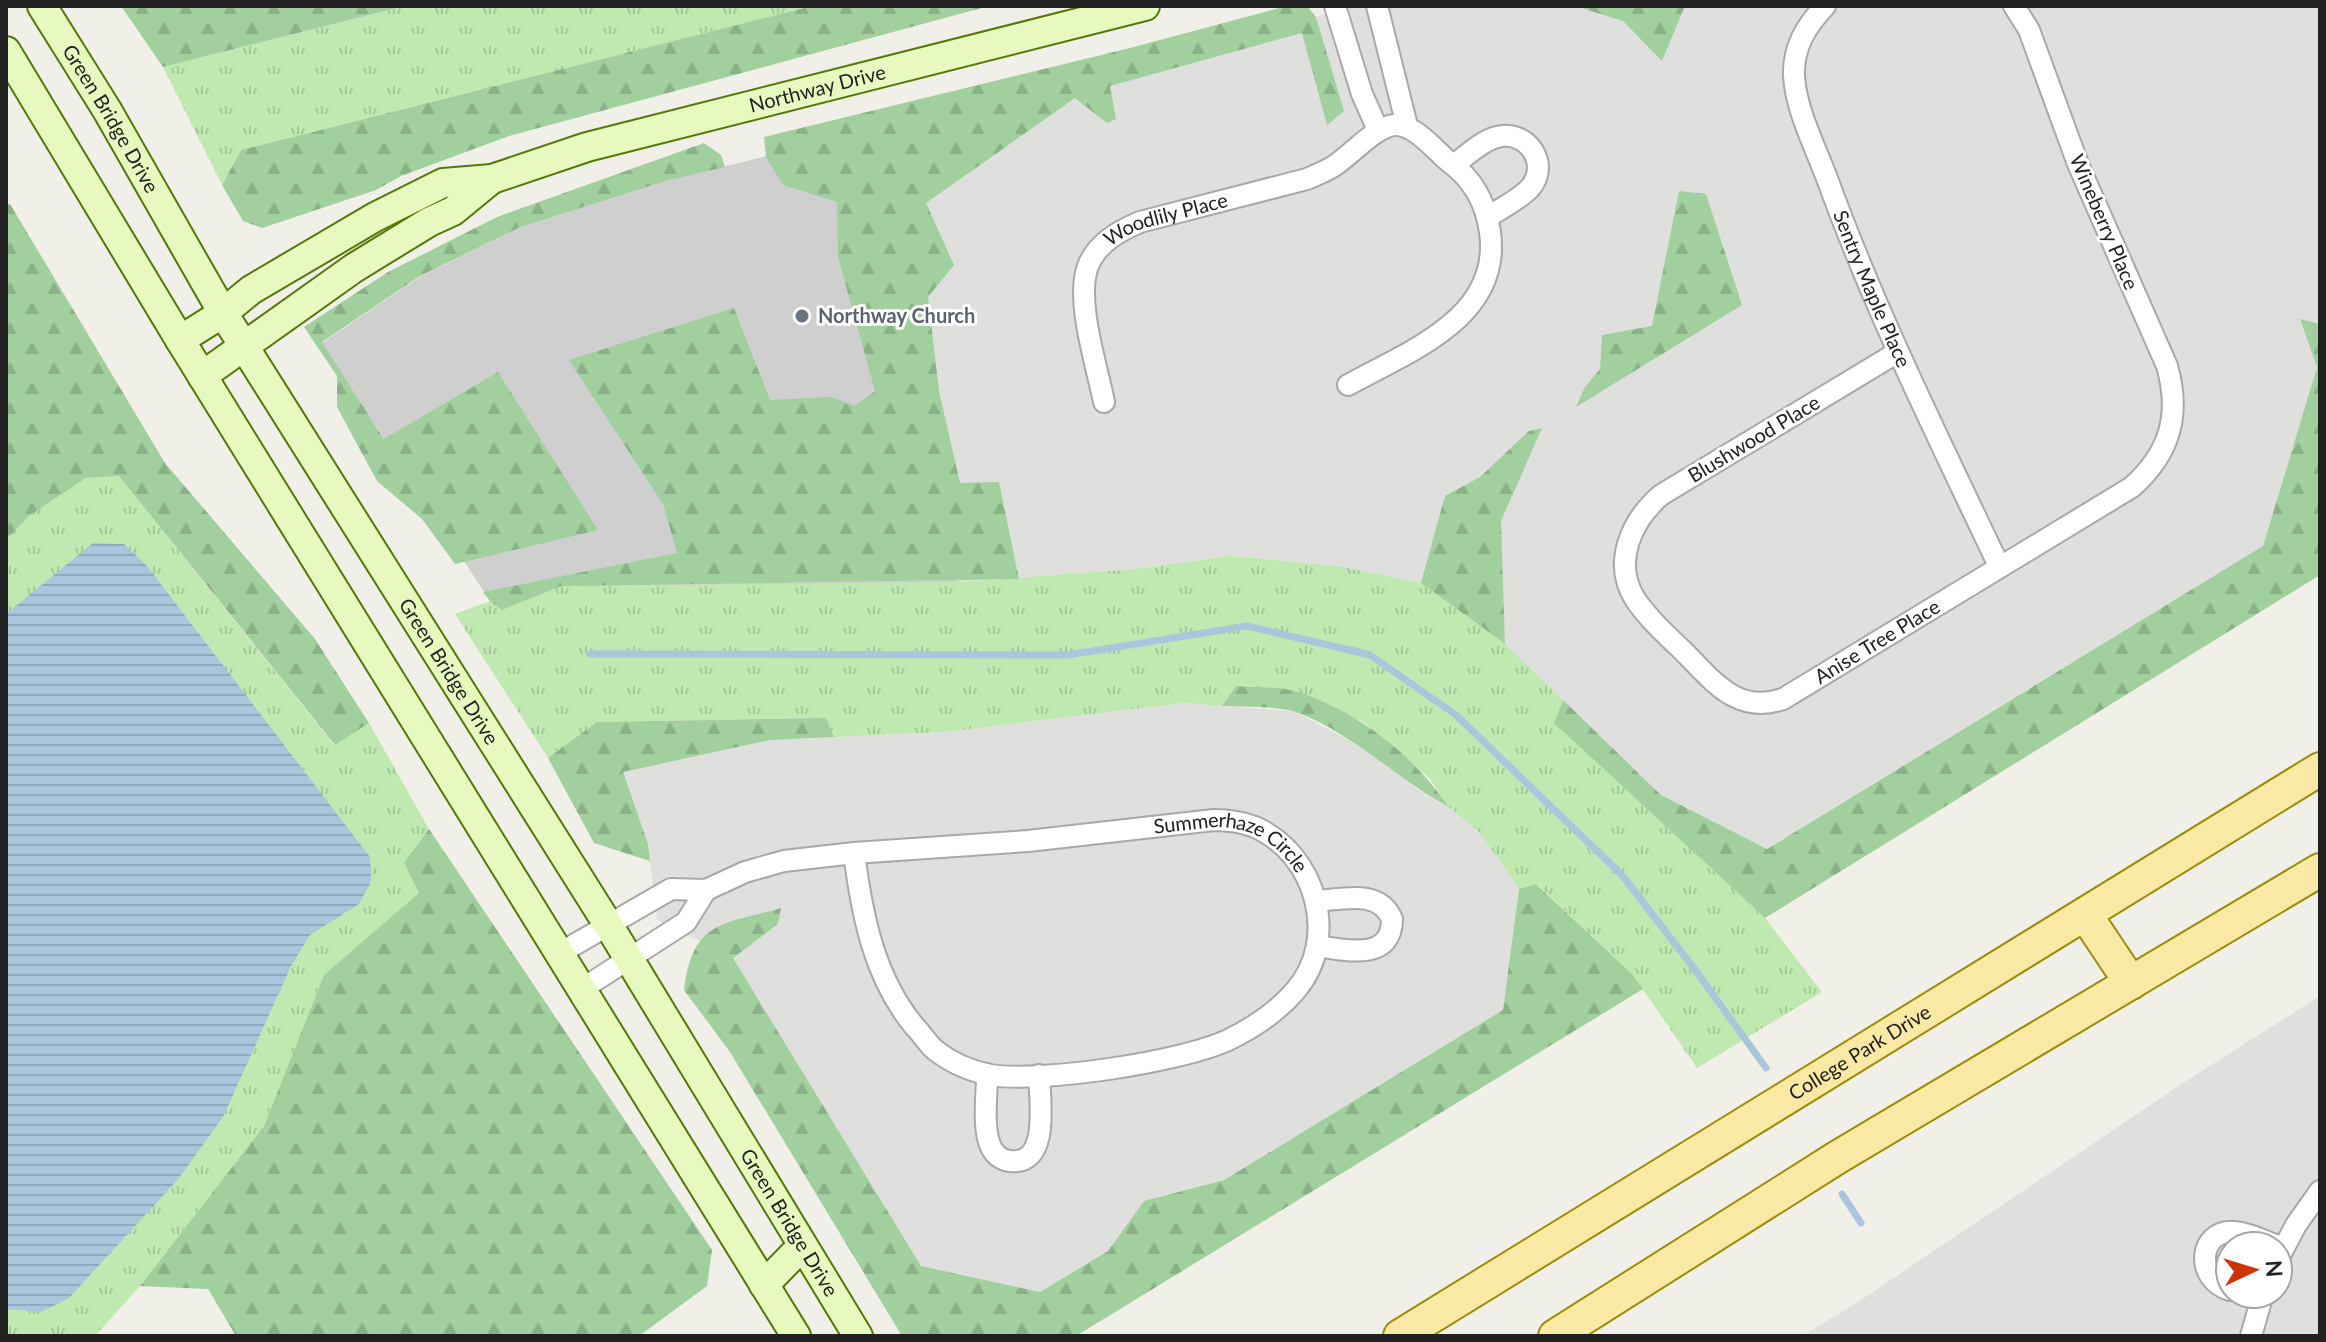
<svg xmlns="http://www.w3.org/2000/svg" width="2326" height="1342" font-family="Lato,sans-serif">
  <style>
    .residential { fill: #dfdfde; fill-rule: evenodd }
    .religious { fill: #cfcfcf }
    .grass { fill: url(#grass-tufts) }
    .forest { fill: url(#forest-firs) }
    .water { fill: url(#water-rules) }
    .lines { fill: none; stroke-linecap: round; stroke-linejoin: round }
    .stream { stroke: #aac6dd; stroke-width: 7 }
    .street-casing { stroke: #a8a8a8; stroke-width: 24 }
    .secondary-casing { stroke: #527908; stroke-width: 32 }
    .primary-casing { stroke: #9b8d04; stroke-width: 36 }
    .street { stroke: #fff; stroke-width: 20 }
    .secondary { stroke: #e8f9bf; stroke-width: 28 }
    .primary { stroke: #fae9a5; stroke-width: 32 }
    .worship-dot { fill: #6b7280; stroke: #fff; stroke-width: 3 }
    .labels { text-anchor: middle; stroke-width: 6; stroke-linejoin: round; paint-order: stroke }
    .street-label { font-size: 20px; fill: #212121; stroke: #fff }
    .worship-label { font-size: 20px; font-weight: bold; fill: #5b616d; stroke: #fff; text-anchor: start }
  </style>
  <defs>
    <pattern id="grass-tufts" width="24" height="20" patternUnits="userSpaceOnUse" patternTransform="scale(2)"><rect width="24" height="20" fill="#bfe9b0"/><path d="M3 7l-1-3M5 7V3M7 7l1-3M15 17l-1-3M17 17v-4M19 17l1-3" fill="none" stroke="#a4c897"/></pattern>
    <pattern id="forest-firs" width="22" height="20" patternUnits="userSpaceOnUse" patternTransform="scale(2)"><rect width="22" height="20" fill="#a1cf9e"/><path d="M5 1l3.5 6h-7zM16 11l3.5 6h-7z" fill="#8ab188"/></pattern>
    <pattern id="water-rules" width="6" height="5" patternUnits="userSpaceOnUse" patternTransform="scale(2)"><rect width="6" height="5" fill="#aac6dd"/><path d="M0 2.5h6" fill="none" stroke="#92aabd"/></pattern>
  </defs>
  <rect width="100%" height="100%" fill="#f1f0e8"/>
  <path class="residential" d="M1351,6h224l48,14 39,41 23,-55h635v318l-20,-4 17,46 -54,180 -497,303 -105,-54 -156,-151 -5,-123 -79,62 -83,-17 -107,-10 -96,13 -176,13 -71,-405 199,-90z
    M1184,703l110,8 62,33 67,49 26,14 31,26 39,56 -16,121 -279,170 -80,21 -36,50 -68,41 -119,-26 -188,-308 -76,-38 -9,-76 -26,-72 148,-32 174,-8z
    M2320,996v340h-518l59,-36 325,-219zM2230,1246h48v48h-48z"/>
  <path class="religious" d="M832,140l127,442 -469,19 -168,-258 99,-67 100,-49 145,-46z"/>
  <path class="grass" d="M405,6h407l-571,144 -19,35 -59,-118z
    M119,476l215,269 35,-22 60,106 -25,34 16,30 -96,83 -60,150 -124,160 -45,50h-89v-796l23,-24 57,-38z
    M1231,556l107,10 83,17 84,61 58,56 -8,23 210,195 57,74 -125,76 -64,-93 -96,-91 -18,5 -39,-56 -31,-26 -19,-28 -68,-58 -126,-35 -14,20 -38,-3 -240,29 -110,5 -9,-19 -228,4 -49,36 -93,-144 35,-13 71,-15 398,-4 176,-13z"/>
  <path class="forest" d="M121,6h284l-242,61z
    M812,6h177l-480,130 -108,40 -25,14 -114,38 -19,-7 -21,-36 19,-35z
    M1287,6h20l9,11 28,94 -17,14 -25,-92 -192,53 6,33 -9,4 -32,-25 -149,105 28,62 -26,32 11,94 21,92 39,-1 20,97 -458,7 -59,24 -12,-9 -7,-9 194,-39 -14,-49 -94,-144 165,-52 36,92 61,-3 24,9 20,-15 -37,-134 -1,-55 -54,-17 -17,-28 -2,-20 366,-89z
    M1575,6h110l-23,55 -39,-40z
    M704,143l17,12 4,12 -59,14 -145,46 -101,49 -98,66 62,97 114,-67 100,158 -143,34 -33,-45 -45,-38 -40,-74v-31l-33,-49 84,-55 109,-55z
    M1679,191l27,3 36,111 -166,102 9,-20 15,-18 2,-34 50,-9z
    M10,204l155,259 150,176 54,84 -34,22 -216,-269 -33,2 -57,38 -23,24v-335z
    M2300,319l20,5v251l-555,343 -211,-195 9,-23 98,95 106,54 496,-303 54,-179z
    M1542,428l-41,93 4,123 -84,-61 24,-87 35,-19 49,-46z
    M1236,686c19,2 44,0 62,6 61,20 115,63 151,115 -53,-28 -96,-74 -153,-95 -18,-6 -53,-5 -74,-6z
    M826,718l8,19 -64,3 -147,32 25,72 2,17 -56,-18 -46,-85 49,-36z
    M429,829l283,421 -5,36 -68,50h-403l-28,-47 -68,-3 124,-160 60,-151 95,-82 -15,-30z
    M1536,884l97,91 10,14 -567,347h-174l-172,-284 -46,-62c9,-70 38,-65 97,-82l-3,16 -45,34 188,308 119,26 68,-41 36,-50 80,-21 279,-170 16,-121z"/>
  <path class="water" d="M93,543l31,1 23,22 223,291 1,25 -12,22 -49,31 -19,31 -68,151 -44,61 -110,120 -28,14 -35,-3v-695z"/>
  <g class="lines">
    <path class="stream" d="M590,654l478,1 179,-29 123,29 86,60 166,160 74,96 70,97
      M1842,1194l19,29"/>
    <defs>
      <g id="street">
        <path d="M1335,6l27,88 16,36"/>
        <path d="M1377,6l30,120"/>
        <path id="s1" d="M1825,6c-19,20 -32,41 -31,70 2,35 22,72 34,105 48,132 111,258 171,385"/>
        <path d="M1454,165c12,-9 27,-24 43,-28 30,-8 54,27 33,51 -11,12 -29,20 -42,29"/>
        <path id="s2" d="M1898,352l-237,143c-29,25 -49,67 -26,104 13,19 29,34 46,50 31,30 54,66 102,50l349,-212c38,-34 49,-72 35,-121l-89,-202 -49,-134 -15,-24"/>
        <path id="s3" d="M1104,402c-7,-36 -29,-102 -16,-136 9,-23 31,-35 52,-44l167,-43c9,-4 19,-8 27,-13 17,-11 41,-39 60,-41 19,-2 40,24 54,36 24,17 38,42 42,71 12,86 -81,119 -142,153"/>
        <path d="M1317,901c27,-2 62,-12 75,18 0,43 -47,31 -75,27"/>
        <path id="s4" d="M560,953l111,-64 35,1 39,-18 39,-11 70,-8 174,-12 186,-21c14,0 28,2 41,7 61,27 85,111 41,163 -18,21 -43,38 -68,50 -47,22 -187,43 -238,35 -19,-4 -40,-13 -55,-25 -7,-6 -13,-16 -20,-23 -41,-49 -53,-112 -61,-174"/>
        <path d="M582,989l104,-67 20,-32"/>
        <path d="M987,1074c0,21 -4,48 2,68 3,10 10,18 21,19 40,5 30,-60 29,-86"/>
        <path d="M2278,1259l18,-34 24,-34"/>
        <path d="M2230,1290c-36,-11 -32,-61 5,-58 14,1 29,9 43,14"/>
        <path d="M2251,1336l12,-42"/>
      </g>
      <g id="secondary">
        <path id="s5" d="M42,6l65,104 116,203 386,613 249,410"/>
        <path d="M6,51l174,289 616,996"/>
        <path id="s6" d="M180,340l43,-27 28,-23 124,-73 68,-34 49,-4 95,-32 558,-141"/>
        <path d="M202,376l152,-108 75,-46 24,-11 39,-32"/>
        <path d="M764,1285l38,-39"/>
      </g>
      <g id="primary">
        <path d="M2085,914l46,69"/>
        <path id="s7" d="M1400,1336l920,-567"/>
        <path d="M1555,1336l283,-179 482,-287"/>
      </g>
    </defs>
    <use href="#street" class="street-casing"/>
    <use href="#secondary" class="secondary-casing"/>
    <use href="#primary" class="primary-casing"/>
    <use href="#street" class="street"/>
    <use href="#secondary" class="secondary"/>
    <use href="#primary" class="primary"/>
  </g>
  <circle class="worship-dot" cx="802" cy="316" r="8"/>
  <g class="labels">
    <g class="street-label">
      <text dy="7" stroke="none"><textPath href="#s6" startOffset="694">Northway Drive</textPath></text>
      <text dy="7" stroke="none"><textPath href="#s5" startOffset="132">Green Bridge Drive</textPath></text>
      <text transform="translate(2104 222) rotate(67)" y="7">Wineberry Place</text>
      <text dy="7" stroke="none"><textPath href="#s3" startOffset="234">Woodlily Place</textPath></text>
      <text dy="7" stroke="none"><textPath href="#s1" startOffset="306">Sentry Maple Place</textPath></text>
      <text transform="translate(1754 439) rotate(-31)" y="7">Blushwood Place</text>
      <text dy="7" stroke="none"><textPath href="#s2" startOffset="694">Anise Tree Place</textPath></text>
      <text dy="7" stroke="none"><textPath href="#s5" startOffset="780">Green Bridge Drive</textPath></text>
      <text dy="7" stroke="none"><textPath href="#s4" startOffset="702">Summerhaze Circle</textPath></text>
      <text dy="7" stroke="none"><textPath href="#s7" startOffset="540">College Park Drive</textPath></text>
      <text dy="7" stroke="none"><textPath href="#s5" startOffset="1428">Green Bridge Drive</textPath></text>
    </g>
    <g class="worship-label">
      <text x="818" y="323">Northway Church</text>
    </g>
  </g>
  <rect width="2326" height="1342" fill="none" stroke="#212121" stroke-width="16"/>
  <g transform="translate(2254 1270) rotate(86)"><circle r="38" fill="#ffffff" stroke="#a6a6a6" stroke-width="2"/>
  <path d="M0-6L14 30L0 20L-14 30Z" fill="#ce3405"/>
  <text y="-12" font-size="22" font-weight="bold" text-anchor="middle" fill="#212121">N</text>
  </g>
</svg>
